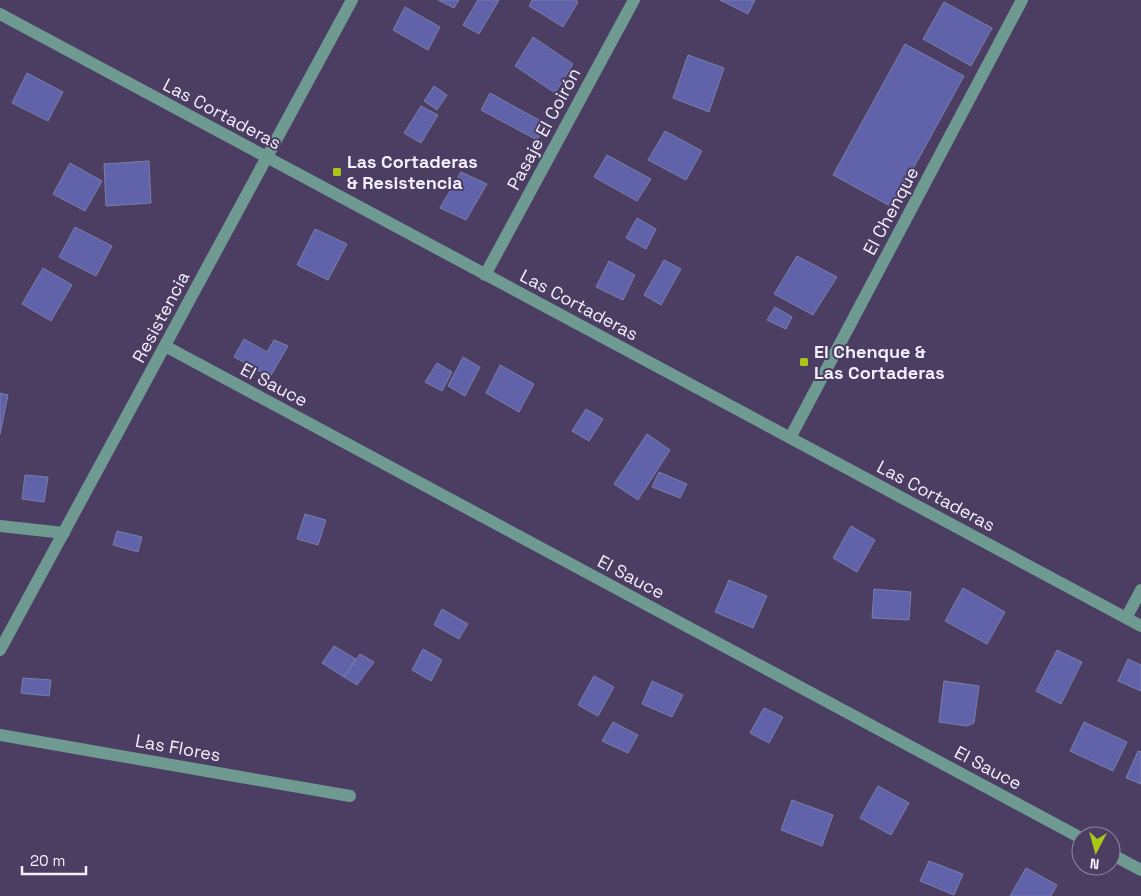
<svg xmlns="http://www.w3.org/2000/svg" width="1141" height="896" font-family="'Space Grotesk',sans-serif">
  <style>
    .building { fill: #6063aa; stroke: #7a7fa7 }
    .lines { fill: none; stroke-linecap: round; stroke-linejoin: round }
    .minor { stroke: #6e9a91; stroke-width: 12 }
    .poi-dot { fill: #aac717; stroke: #4b3e62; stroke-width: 2 }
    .labels { text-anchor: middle; stroke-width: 4; stroke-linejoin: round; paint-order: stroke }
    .street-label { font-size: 18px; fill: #f3effd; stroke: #4b3e62 }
    .poi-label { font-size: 18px; font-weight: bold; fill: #f3effd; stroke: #4b3e62; text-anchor: start }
  </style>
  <rect width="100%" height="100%" fill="#4b3e62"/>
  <path class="building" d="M438,0h21l-5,8z
    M478,0h21l-20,34 -16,-9z
    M532,0h44l2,2 -15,25 -34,-21z
    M720,0h35l-7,14z
    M944,2l48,26 -21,38 -48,-27z
    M405,7l35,20 -12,23 -35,-20z
    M533,37l40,27 -18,29 -40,-27z
    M905,44l59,32 -72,131 -59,-32z
    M688,55l36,13 -15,44 -36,-14z
    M27,73l36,19 -15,29 -36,-18z
    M434,86l13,9 -10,15 -13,-9z
    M490,93l56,31 -9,16 -56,-30z
    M421,106l17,9 -17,28 -17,-10z
    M665,131l37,20 -16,29 -38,-20z
    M607,155l44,24 -14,22 -43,-24z
    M149,161l2,42 -45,3 -2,-42z
    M70,163l32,18 -17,30 -32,-17z
    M461,172l26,12 -21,36 -26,-12z
    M637,218l19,11 -10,20 -20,-11z
    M75,227l37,19 -16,30 -37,-19z
    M315,229l32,15 -19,36 -31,-15z
    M797,256l40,21 -24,38 -39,-21z
    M664,260l17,9 -20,36 -17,-10z
    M609,261l26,14 -12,25 -27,-13z
    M43,268l29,17 -21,36 -29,-17z
    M775,307l17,10 -6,12 -19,-9z
    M244,339l23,13 7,-12 14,6 -18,31 -36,-20z
    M463,357l17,10 -15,29 -17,-10z
    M437,363l15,9 -10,19 -17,-9z
    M500,365l34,19 -15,28 -33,-19z
    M0,393l8,2 -8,39z
    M586,409l17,10 -14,22 -17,-10z
    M647,434l23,16 -32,50 -24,-16z
    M659,472l28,12 -7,14 -28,-11z
    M25,475l23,2 -4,25 -22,-3z
    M305,514l21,6 -8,25 -21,-6z
    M851,526l24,14 -18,32 -24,-14z
    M117,531l25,6 -4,15 -25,-7z
    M729,580l38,16 -14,32 -38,-16z
    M963,588l42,24 -18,32 -42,-23z
    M874,589l37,3 -2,28 -37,-2z
    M442,609l26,15 -9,15 -25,-14z
    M334,646l22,13 -12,18 -22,-14z
    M423,649l19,11 -11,21 -19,-11z
    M1057,650l25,12 -21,42 -25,-13z
    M360,654l14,8 -17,23 -13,-8z
    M1128,659l13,6v26l-23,-10z
    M594,676l20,11 -16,29 -20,-11z
    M23,678l28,2 -2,16 -28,-3z
    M652,681l31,14 -11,22 -30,-13z
    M944,681l35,5 -5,37 -7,3 -28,-4z
    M764,708l19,9 -14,26 -19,-10z
    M613,722l25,13 -10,18 -26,-12z
    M1084,722l43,20 -14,29 -43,-20z
    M1138,751l3,1v32l-15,-6z
    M878,786l31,17 -18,32 -31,-17z
    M792,800l41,15 -11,31 -41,-16z
    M929,861l34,13 -9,21 -34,-14z
    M1026,868l31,17 -6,11h-41z"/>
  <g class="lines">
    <path class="minor" d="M0,14l1141,612
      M485,275l149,-275
      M165,346l916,492
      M790,438l232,-438
      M0,526l64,7
      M1126,618l15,-28
      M0,650l352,-650
      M0,735l350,61
      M1111,854l30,16"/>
  </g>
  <g class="poi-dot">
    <rect x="332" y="167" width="10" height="10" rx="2.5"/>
    <rect x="799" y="357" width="10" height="10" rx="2.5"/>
  </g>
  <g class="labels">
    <g class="street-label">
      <text transform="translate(222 114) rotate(28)" y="6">Las Cortaderas</text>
      <text transform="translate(544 129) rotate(-62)" y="6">Pasaje El Coirón</text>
      <text transform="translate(891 211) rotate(-62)" y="6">El Chenque</text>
      <text transform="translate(579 305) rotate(28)" y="6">Las Cortaderas</text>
      <text transform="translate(161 317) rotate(-62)" y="6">Resistencia</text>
      <text transform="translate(274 385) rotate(28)" y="6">El Sauce</text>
      <text transform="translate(936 496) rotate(28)" y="6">Las Cortaderas</text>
      <text transform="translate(631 577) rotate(28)" y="6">El Sauce</text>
      <text transform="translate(178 748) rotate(10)" y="6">Las Flores</text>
      <text transform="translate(988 768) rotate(28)" y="6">El Sauce</text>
    </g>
    <g class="poi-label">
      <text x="347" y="168">Las Cortaderas<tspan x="347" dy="21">&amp; Resistencia</tspan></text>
      <text x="814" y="358">El Chenque &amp;<tspan x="814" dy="21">Las Cortaderas</tspan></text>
    </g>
  </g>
  <g transform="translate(1096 851) rotate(186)"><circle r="24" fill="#4b3e62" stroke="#8e85a0"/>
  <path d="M0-4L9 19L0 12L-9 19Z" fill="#aac717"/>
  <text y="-8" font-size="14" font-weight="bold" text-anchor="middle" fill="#f3effd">N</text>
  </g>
  <path d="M22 866v8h64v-8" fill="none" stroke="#f3effd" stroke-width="2.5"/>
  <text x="30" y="866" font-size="15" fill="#f3effd" stroke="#4b3e62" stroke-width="4" paint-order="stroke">20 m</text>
</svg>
